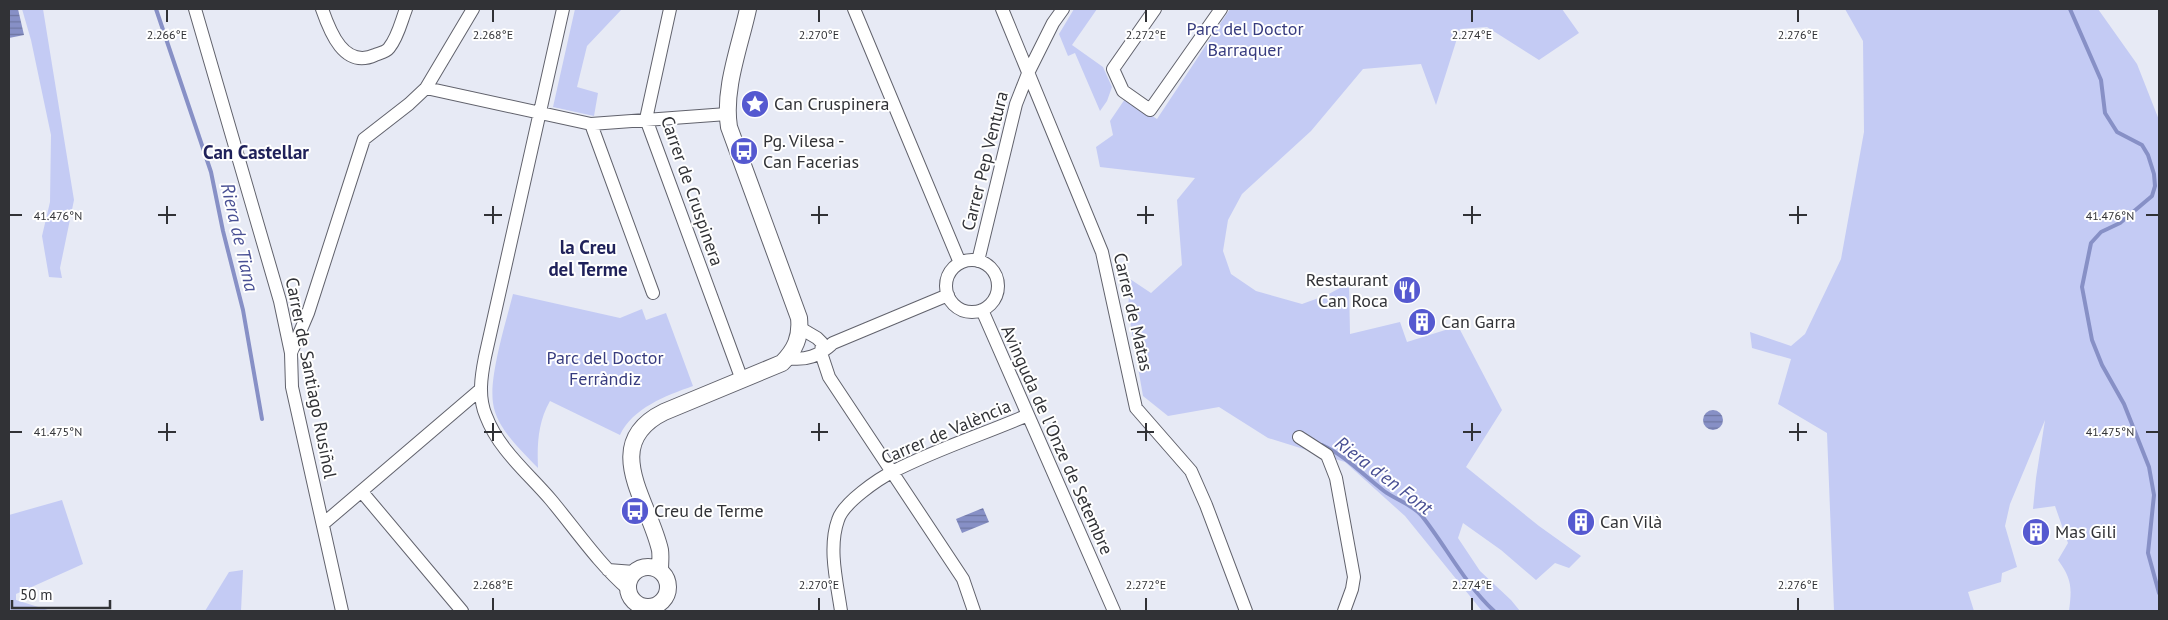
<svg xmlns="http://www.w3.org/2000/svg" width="2168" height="620" font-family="'PT Sans',sans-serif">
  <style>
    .green { fill: #c4cbf4 }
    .water { fill: url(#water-rules) }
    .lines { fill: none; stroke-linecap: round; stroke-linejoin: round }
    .stream { stroke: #8790c6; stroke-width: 4 }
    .street-casing { stroke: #61626c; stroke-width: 14 }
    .secondary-casing { stroke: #61626c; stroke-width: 18 }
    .street { stroke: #fff; stroke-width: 12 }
    .secondary { stroke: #fff; stroke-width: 16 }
    .ticks { fill: none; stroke: #313236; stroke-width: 2 }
    .labels { text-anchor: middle; stroke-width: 4; stroke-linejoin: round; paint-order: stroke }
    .park-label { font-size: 18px; fill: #373c7f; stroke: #fff }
    .poi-label { font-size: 18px; fill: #313236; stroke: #fff; text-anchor: start }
    .street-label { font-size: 18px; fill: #313236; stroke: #fff }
    .neighbourhood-label { font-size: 19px; font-weight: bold; fill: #1f215a; stroke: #fff }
    .water-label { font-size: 19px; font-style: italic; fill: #495094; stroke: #fff }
    .ticks-label { font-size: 12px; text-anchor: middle; fill: #313236; stroke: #fff; stroke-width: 4; stroke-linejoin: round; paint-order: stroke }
  </style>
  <defs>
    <pattern id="water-rules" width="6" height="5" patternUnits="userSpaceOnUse" patternTransform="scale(1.25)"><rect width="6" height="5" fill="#8790c6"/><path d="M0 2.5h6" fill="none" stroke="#6f76a2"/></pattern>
  </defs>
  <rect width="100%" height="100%" fill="#e7eaf5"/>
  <path class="green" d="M22,9h21l31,191 -14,68 2,10 -13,-1 -7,-41 8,-34 1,-67 -20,-95z
    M575,9h47l-35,37 -10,41 21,6 -4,23 -41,-9z
    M1074,9h23l-25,36 31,22 9,20 -5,14 -7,10 -25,-58 -7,3 -9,-22z
    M1230,9h332l17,24 -40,27 -52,-33 -27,2 -24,76 -15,-41 -58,5 -52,62 -69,63 -14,26 -5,31 8,23 25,17 46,13 25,-9 22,-12 1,51 50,-12 7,20 51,-16 44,84 -36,57 73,59 42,30 -12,12 -14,-5 -19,17 -35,-30 -38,-27 -5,15 22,33 31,29 9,11h-38l-77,-95 -60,-54 -77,-24 -49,-31 -51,9 -25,-20 -15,-86 2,-31 21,14 31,-28 -5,-65 18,-22 -95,-11 -4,-20 17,-12 -3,-14 15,-22 32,20z
    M1845,9h253l39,55 22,56v491h-90c3,-23 3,-32 -11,-51l10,-17 -13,-37 -22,3 3,-31 9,-58 -35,84 -5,22 12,41 -15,6 -1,9 -33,10 6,19h-140l-7,-178 -49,-29 13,-45 -39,-11 -2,-16 41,14 14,-12 36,-75 23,-127 -1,-91z
    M513,294l107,24 22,-9 4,11 20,-7 27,73c-28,10 -60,22 -73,49l-70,-34c-12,21 -13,43 -12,67 -16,-17 -42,-40 -45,-65 -4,-27 13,-81 20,-109z
    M62,500l21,64 -67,30v6l35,11h-42v-96z
    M243,570l-2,41h-36l24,-39z"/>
  <path class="water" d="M9,9h9l6,26 -15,3z
    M1703 420a10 10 0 1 1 20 0a10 10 0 1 1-20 0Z
    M983,508l6,14 -27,11 -6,-14z"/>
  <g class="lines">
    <path class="stream" d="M156,9l55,163 12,59 20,79 19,109
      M2070,9l31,71 4,33 12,19 25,13 6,10 6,19 1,12 -3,10 -32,27 -19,9 -10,11 -9,44 10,53 10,25 22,39 25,63 5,28 -6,58 11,40
      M1322,445c24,11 41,30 62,46 12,9 28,13 38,25 25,32 43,68 72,95"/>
    <defs>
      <path id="street" d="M195,9l85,292 11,52 1,34 50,224
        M322,9c8,23 22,60 53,46 5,-2 11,-3 14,-7 9,-11 12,-26 17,-39
        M563,9l-78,348c-4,20 -7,40 1,59 13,34 42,57 65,84 25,30 48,64 77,89
        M670,9l-24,110 96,261
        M854,9l106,254
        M1002,9l100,243 34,156 55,63 15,34 40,106
        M1155,9l-42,60 10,22 27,19 71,-101
        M426,88l165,36 136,-10
        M591,124l62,169
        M946 286a26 26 0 1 1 52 0a26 26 0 1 1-52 0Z
        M978,261l38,-157 13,-33 24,-48 10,-14
        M982,310l132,301
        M800,328l17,10 5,5 -1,10 8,24 134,202 11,32
        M291,353l17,-40 56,-174 45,-35 17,-16 47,-79
        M787,358c19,3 32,-2 46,-15l115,-48
        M1299,437l28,18 9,23 18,99 -2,12 -8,22
        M362,492l100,119
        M323,524l158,-135
        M608,570l26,2
        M841,611c-4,-28 -13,-63 -3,-91 5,-17 40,-41 56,-49 43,-22 90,-37 134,-56"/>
      <path id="secondary" d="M628 587a20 20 0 1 1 40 0a20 20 0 1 1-40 0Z
        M660,570c0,-6 1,-14 0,-20 -11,-49 -61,-106 4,-138l118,-49c13,-13 19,-26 17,-45l-70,-191c-6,-38 11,-81 19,-118"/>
    </defs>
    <use href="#street" class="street-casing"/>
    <use href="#secondary" class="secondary-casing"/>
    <use href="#street" class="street"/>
    <use href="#secondary" class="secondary"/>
  </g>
  <path class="ticks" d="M167,10v12M493,10v12M819,10v12M1146,10v12M1472,10v12M1798,10v12M167,206v18M493,206v18M819,206v18M1146,206v18M1472,206v18M1798,206v18M10,215h12M158,215h18M484,215h18M811,215h17M1137,215h17M1463,215h18M1789,215h18M2146,215h12M167,423v18M493,423v18M819,423v18M1146,423v18M1472,423v18M1798,423v18M10,432h12M158,432h18M484,432h18M811,432h17M1137,432h17M1463,432h18M1789,432h18M2146,432h12M493,598v12M819,598v12M1146,598v12M1472,598v12M1798,598v12"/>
  <defs>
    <symbol id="sight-disc" viewBox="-11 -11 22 22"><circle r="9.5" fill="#5559d0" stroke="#fff"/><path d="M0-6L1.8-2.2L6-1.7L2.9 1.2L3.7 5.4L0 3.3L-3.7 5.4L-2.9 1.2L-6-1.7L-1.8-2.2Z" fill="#fff"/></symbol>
    <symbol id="bus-disc" viewBox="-11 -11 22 22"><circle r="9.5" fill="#5559d0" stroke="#fff"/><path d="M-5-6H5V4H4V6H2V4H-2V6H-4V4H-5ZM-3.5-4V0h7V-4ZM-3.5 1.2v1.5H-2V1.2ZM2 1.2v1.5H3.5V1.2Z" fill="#fff"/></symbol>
    <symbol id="restaurant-disc" viewBox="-11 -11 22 22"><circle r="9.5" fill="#5559d0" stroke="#fff"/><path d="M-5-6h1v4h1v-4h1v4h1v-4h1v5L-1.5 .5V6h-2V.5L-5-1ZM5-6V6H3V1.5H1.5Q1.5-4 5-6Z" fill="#fff"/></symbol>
    <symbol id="building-disc" viewBox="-11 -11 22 22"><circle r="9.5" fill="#5559d0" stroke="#fff"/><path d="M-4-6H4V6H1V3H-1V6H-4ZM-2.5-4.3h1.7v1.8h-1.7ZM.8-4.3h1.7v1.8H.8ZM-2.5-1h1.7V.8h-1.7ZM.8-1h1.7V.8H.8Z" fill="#fff"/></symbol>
  </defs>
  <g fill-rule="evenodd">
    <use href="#sight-disc" x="739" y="88" width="32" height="32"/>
    <use href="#bus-disc" x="728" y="135" width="32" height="32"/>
    <use href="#restaurant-disc" x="1391" y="274" width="32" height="32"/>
    <use href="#building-disc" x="1406" y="306" width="32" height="32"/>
    <use href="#bus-disc" x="619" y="495" width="32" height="32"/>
    <use href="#building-disc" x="1565" y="506" width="32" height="32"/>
    <use href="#building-disc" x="2020" y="516" width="32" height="32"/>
  </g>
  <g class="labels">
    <g class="park-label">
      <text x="1245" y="35">Parc del Doctor<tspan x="1245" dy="21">Barraquer</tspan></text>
      <text x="605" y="364">Parc del Doctor<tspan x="605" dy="21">Ferràndiz</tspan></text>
    </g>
    <g class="poi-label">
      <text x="774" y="110">Can Cruspinera</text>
      <text x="763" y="147">Pg. Vilesa -<tspan x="763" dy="21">Can Facerias</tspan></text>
      <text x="1388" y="286" text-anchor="end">Restaurant<tspan x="1388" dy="21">Can Roca</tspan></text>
      <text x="1441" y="328">Can Garra</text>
      <text x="654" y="517">Creu de Terme</text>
      <text x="1600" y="528">Can Vilà</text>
      <text x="2055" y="538">Mas Gili</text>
    </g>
    <g class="street-label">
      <text transform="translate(985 161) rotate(-76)" y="6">Carrer Pep Ventura</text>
      <text transform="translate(692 191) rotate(71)" y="6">Carrer de Cruspinera</text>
      <text transform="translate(1133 312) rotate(77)" y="6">Carrer de Matas</text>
      <text transform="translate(311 378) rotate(79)" y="6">Carrer de Santiago Rusiñol</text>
      <text transform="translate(946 432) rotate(-23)" y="6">Carrer de València</text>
      <text transform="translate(1057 440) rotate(66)" y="6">Avinguda de l'Onze de Setembre</text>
    </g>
    <g class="neighbourhood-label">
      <text x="256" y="159">Can Castellar</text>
      <text x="588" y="254">la Creu<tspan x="588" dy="22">del Terme</tspan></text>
    </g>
    <g class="water-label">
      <text transform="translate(240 237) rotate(77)" y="7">Riera de Tiana</text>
      <text transform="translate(1384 475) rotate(37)" y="7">Riera d'en Font</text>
    </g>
  </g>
  <g class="ticks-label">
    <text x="167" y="39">2.266°E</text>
    <text x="493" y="39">2.268°E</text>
    <text x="819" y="39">2.270°E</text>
    <text x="1146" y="39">2.272°E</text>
    <text x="1472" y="39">2.274°E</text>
    <text x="1798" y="39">2.276°E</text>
    <text x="58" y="220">41.476°N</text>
    <text x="2110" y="220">41.476°N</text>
    <text x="58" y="436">41.475°N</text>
    <text x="2110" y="436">41.475°N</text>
    <text x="493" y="589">2.268°E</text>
    <text x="819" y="589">2.270°E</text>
    <text x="1146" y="589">2.272°E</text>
    <text x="1472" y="589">2.274°E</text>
    <text x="1798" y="589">2.276°E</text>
  </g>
  <rect width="2168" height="620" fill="none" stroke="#313236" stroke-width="20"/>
  <path d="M12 600v8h98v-8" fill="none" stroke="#313236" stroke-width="2.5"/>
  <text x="20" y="600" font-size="15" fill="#313236" stroke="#ffffff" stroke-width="4" paint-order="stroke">50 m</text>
</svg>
